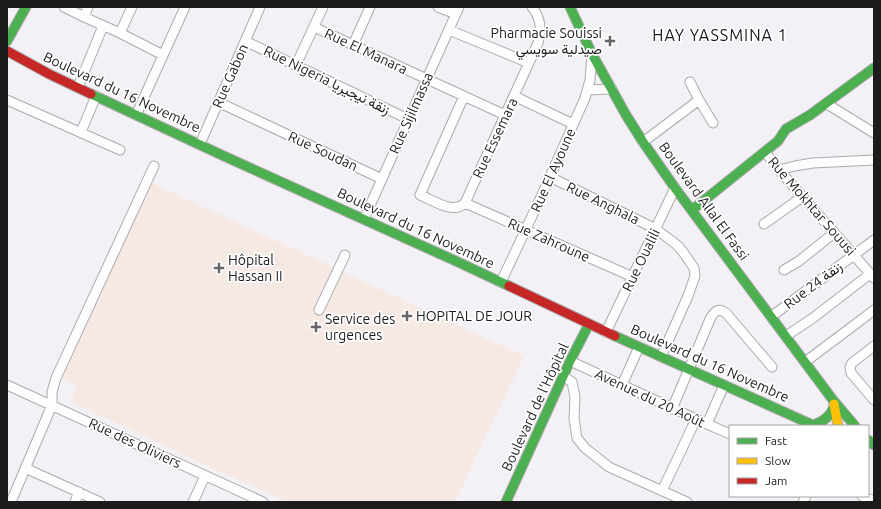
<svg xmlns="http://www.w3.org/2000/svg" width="881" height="509" font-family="Ubuntu,Vazirmatn,sans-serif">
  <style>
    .medical { fill: #f6e9e3 }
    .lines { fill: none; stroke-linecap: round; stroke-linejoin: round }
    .street-casing { stroke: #acaaad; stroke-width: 11 }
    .fast-casing { stroke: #acaaad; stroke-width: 11 }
    .slow-casing { stroke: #acaaad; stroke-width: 11 }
    .jam-casing { stroke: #acaaad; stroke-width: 11 }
    .street { stroke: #fdfdfe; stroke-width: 9 }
    .fast { stroke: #4caf50; stroke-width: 9 }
    .slow { stroke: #ffc107; stroke-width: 9 }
    .jam { stroke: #c62828; stroke-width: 9 }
    .poi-dot { fill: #686669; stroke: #fff; stroke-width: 1.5 }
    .labels { text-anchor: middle; stroke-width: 3.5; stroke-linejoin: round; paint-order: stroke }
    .poi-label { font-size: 14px; fill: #1d1b1e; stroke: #fff; text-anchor: start }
    .street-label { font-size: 14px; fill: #1d1b1e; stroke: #fff }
    .quarter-label { font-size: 16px; letter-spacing: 1px; fill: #1d1b1e; stroke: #fff }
  </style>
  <rect width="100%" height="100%" fill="#f3f1f5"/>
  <path class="medical" d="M145,180l379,176 -69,146h-169l-215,-100 6,-17 -24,-12z"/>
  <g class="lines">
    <defs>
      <path id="street" d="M64,7l20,10 36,16 43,22
        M438,7l18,7
        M84,17l4,-10
        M314,27l191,88
        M449,30l80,33
        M120,33l12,-26
        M245,41l163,78
        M353,45l17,-38
        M296,65l27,-58
        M690,82l9,18
        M78,87l25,-61
        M588,90l24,-1
        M464,96l-44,99c13,5 33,20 45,8l73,-160c4,-14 3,-25 -6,-36
        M514,96l59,28
        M7,100l113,50
        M218,102l164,77
        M827,104l47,29
        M136,115l49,-108
        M81,132l15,-36
        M643,142l56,-42 14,23
        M200,144l60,-137
        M765,152l14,18 95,108
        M779,170l16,-4 18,-3 61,-3
        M550,177l106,52 21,16 6,7 11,16 1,8 -7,20 -27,61
        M465,203l168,74
        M364,219l95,-212
        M764,224l38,-27
        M784,270l15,-9 35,-28
        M501,282l40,-85 44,-99 5,-18 2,-25
        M319,310l26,-55
        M772,316l102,-76
        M606,332l69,-144
        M786,336l27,-18 57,-44
        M874,346l-22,17 -2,4 1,6 23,27
        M570,361l137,63 23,10
        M805,362l56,-42 13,-10
        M563,376l9,6 3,15 -1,22 3,19 8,10 24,19 78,35
        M7,385l256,117
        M622,385l17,-38
        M672,409l39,-92c5,-7 8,-9 15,-4l46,54
        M707,424l17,-39
        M25,468l75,34
        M662,491l34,-72
        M862,496l12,5
        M11,502l41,-97v-13l4,-14 98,-212
        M75,502l4,-10
        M193,502l12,-26
        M803,502l3,-6"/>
      <path id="fast" d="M570,7l22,47 34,61 17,27 32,46 158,212 22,26
        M7,41l19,-34
        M91,94l135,63 232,105 51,24
        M692,210l86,-69 8,-12 24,-14 64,-47
        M615,336l200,90
        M813,425c10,-3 17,-8 21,-18
        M868,440l6,5
        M506,502l64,-141 19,-37"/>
      <path id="slow" d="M834,404l4,22"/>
      <path id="jam" d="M7,51l42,23 42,20
        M509,286l106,50"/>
    </defs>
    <use href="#street" class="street-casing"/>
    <use href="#fast" class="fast-casing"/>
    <use href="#slow" class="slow-casing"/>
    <use href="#jam" class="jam-casing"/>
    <use href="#street" class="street"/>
    <use href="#fast" class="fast"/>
    <use href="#slow" class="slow"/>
    <use href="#jam" class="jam"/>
  </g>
  <g class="poi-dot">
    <path d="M608 35h4v4h4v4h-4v4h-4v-4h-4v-4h4z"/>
    <path d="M217 262h4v4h4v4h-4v4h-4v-4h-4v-4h4z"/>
    <path d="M405 310h4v4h4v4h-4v4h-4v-4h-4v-4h4z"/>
    <path d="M314 321h4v4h4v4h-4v4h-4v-4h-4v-4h4z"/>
  </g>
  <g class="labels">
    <g class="poi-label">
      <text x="602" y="38" text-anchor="end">Pharmacie Souissi<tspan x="602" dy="16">صيدلية سويسي</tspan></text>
      <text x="228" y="265">Hôpital<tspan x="228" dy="16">Hassan II</tspan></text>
      <text x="416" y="321">HOPITAL DE JOUR</text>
      <text x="325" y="324">Service des<tspan x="325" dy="16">urgences</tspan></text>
    </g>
    <g class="street-label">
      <text transform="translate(366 51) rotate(25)" y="5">Rue El Manara</text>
      <text transform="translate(230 76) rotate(-66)" y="5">Rue Gabon</text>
      <text transform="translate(327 80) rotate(26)" y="5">Rue Nigeria زنقة نيجيريا</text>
      <text transform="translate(122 92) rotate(25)" y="5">Boulevard du 16 Novembre</text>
      <text transform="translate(411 113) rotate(-66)" y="5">Rue Sijilmassa</text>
      <text transform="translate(495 138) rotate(-65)" y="5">Rue Essemara</text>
      <text transform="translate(323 151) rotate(25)" y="5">Rue Soudan</text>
      <text transform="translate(553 170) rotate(-66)" y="5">Rue El Ayoune</text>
      <text transform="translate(704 201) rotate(54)" y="5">Boulevard Allal El Fassi</text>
      <text transform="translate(603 203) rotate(26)" y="5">Rue Anghala</text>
      <text transform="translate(812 206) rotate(49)" y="5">Rue Mokhtar Souusi</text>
      <text transform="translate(416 228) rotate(25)" y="5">Boulevard du 16 Novembre</text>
      <text transform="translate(549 240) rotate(24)" y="5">Rue Zahroune</text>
      <text transform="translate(641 260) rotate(-64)" y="5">Rue Oualili</text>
      <text transform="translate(813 285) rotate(-37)" y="5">Rue 24 زنقة</text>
      <text transform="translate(710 363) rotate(24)" y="5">Boulevard du 16 Novembre</text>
      <text transform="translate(650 398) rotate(25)" y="5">Avenue du 20 Août</text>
      <text transform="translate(535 407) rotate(-65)" y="5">Boulevard de l'Hôpital</text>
      <text transform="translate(135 443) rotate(25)" y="5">Rue des Oliviers</text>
    </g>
    <g class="quarter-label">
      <text x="720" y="41">HAY YASSMINA 1</text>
    </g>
  </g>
  <rect width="881" height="509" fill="none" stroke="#1d1b1e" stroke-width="16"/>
  <rect x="729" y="425" width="140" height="72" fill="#ffffff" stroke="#a5a4a5"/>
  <rect x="737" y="438" width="20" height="6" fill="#4caf50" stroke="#a5a4a5"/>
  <text x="765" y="445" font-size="12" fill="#1d1b1e">Fast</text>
  <rect x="737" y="458" width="20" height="6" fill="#ffc107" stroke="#a5a4a5"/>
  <text x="765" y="465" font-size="12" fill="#1d1b1e">Slow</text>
  <rect x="737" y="478" width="20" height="6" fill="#c62828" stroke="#a5a4a5"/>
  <text x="765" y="485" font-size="12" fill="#1d1b1e">Jam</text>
</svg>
